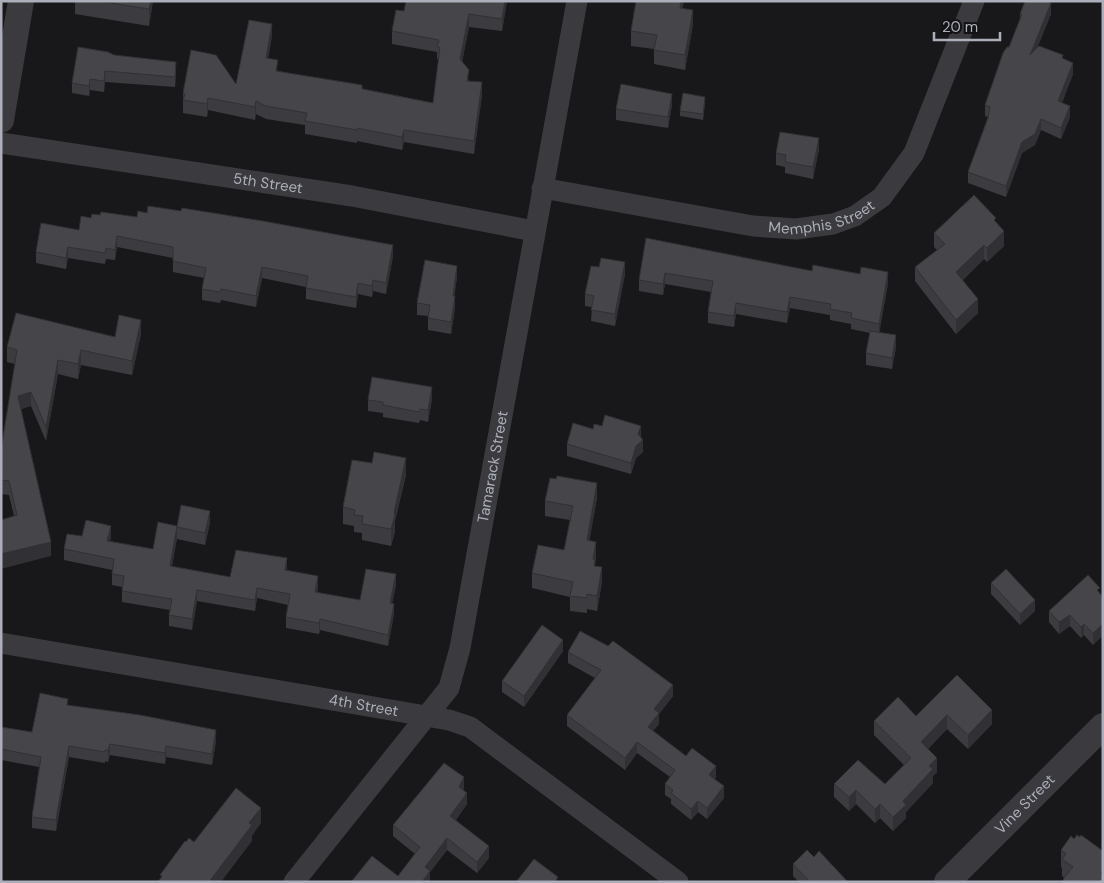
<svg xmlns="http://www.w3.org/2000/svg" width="1104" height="883" font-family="'DM Sans',sans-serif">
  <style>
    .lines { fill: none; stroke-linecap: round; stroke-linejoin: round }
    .minor { stroke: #3a3a3f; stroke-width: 21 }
    .tertiary { stroke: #3a3a3f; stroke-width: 26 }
    .wall { fill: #3c3b40 }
    .shaded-wall { fill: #313034 }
    .building { fill: #46454a; stroke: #313034 }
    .labels { text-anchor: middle; stroke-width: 5; stroke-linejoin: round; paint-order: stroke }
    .street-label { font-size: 15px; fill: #acafb9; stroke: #131315 }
  </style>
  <rect width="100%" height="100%" fill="#18181a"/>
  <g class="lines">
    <g class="minor">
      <path id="s1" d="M1,143l351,53 182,35"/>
      <path id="s2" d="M542,188l211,38 43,3 37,-5 22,-8 27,-19 32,-44 60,-152"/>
      <path id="s3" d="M1,643l448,77 21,7 208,155"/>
      <path id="s4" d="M294,882l155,-194 11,-40 117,-647"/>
    </g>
    <g class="tertiary">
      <path d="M1,120l20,-119"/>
      <path id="s5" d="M947,882l156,-156"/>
    </g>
  </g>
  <path class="wall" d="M75,1h78l-4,25 -74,-12z
    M507,1l-5,30 -33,-4 -7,35 7,19 13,14 -8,59 -70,-12 -2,8 -45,-9v2l-52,-9v-9l-39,-6 -10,-5 -1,6 -47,-10 -1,7 -24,-4v-20l53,-9 36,-48 -4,22 10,13 155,32 6,-43 -2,-1v-7l-45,-8v-13l12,-20z
    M636,1h48l-2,7 11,16 -8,46 -31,-6v-15l-23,-3v-15z
    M1020,14h31l-14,34 26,11 10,15 -11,29 8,14 -9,22 -20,-9 -6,15 -13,8 -16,44 -38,-14v-11l20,-55 -3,-1v-11l35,-85z
    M114,55l62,17 -1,15 -70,-5 -1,10 -14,-2 -1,6 -17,-3v-10z
    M705,103l-2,17 -23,-4v-5z
    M672,105l-4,23 -52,-8v-11z
    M819,149l-6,30 -28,-6v-6l-9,-2v-12z
    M996,222l8,24 -17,16 -3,-3 -21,21 15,33 -22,21 -41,-53v-14l22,-17 -3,-3v-14z
    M79,230l314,26 -7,38 -13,-3 -1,6 -14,-3 -2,14 -50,-9v-12l-44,-9 -6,29 -35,-7 -1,3 -18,-3v-11l2,-11 -31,-6v-14l-56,-11 -2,13 -9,-1 -1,5 -37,-6 -2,11 -30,-6v-11z
    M646,238l166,33 76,12 -9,50 17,14 -4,22 -26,-4v-12l4,-20 -19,-4v-5l-21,-4v-5l-40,-7 -3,15 -51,-9 -2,13 -26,-4v-11l3,-20 -46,-8 -2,11 -24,-4v-11z
    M625,274l-10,52 -24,-5 1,-14 -7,-1v-12z
    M457,277l-3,19 1,12 -4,26 -23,-4v-14l-11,-1v-12z
    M141,334l-9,41 -51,-10 -3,14 -20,-5 -12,67 -15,-35 -10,3 30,147 -37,-40 -5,-21 -8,-1v-44l14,-86 -8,-2v-15z
    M432,399l-4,23 -8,-2 -1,3 -36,-6v-4l-15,-2v-11z
    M593,429l48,9 2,14 -7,6 -5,16 -64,-18v-12z
    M406,475l-11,46v11l-4,14 -29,-6v-7l-8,-1v-6l-11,-2v-17z
    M597,498l-8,43 7,16 -1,9 7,16 -5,29 -10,-2v4l-17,-2v-14l-38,-9v-15l32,-23 6,-30 -25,-4v-15z
    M210,523l-5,22 -28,-6v-1l-5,28 58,11 57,-7 31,17 -1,6 43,7 36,-15 -4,18 2,11 -6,32 -68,-16 -1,4 -33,-6v-11l2,-12 -31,-7 -2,13 -58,-10 -5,29 -23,-4v-11l1,-5 -48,-8v-15l-10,-2v-15l-48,-10v-11l18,-13 29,1 -1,4 43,8 24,-23z
    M991,583l44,28 -15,14 -29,-31z
    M1100,594l3,3v38l-10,10 -9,-10 -3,3 -11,-12 -11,8 -10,-12v-11z
    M563,651l-39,56 -22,-15v-11z
    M568,652l105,44 -14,18v10l-6,7 33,25 30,21 -1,2 9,19 -17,21 -9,-7 -7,8 -20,-16v-5l-6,-4v-11l5,-7 -33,-24 -12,17 -58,-44v-11l28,-37 -27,-15z
    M957,675l35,49 -24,25 -21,-20 -19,20 9,23 -4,4v7l-27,29v6l-13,13 -13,-13 -5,5 -19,-19 -7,7 -15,-14v-13h51l19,-19 -30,-30v-14l42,-5z
    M68,705l148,36 -4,24 -46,-8 -1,7 -55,-9 -2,7 -3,-1v2l-36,-6 -13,74 -24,-3v-11l7,-50 -38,-7v-48l1,11 -1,4 31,5z
    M464,789l-1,1 4,14 -11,16 33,38 -12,15 -30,-23 -17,22v10l-32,-6 17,-22 -22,-18v-11z
    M1061,850l42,32h-40v-3l2,-1 -3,-2v-8l-1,-1z
    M814,857l34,25h-49l-6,-6v-12z"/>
  <path class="shaded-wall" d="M151,1h2l-4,25v-17z
    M505,1h2l-5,30v-12z
    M681,1h3l-4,21v-14z
    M1051,3v11l-21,52v-11z
    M693,10v14l-8,46v-15z
    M469,14v13l-9,45v-13z
    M272,24v12l-6,34v-12z
    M176,62v10l-1,15v-10z
    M1073,63v11l-15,38v-11z
    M105,71v11l-1,10v-11z
    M90,79v11l-1,6v-10z
    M482,82v13l-8,59v-13z
    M672,94v11l-4,23v-11z
    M705,97v6l-2,17v-6z
    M208,98v12l-1,7v-13z
    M256,101v13l-1,6v-13z
    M1070,106v11l-9,22v-11z
    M1041,119v11l-6,15 -13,8 -16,44v-11l16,-44z
    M404,130v12l-2,8v-13z
    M819,138v11l-6,30v-12z
    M1004,231v15l-17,16v-14z
    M117,236v11l-2,13v-10z
    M393,245v11l-7,38v-11z
    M984,245v14l-28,27v-14z
    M68,247v11l-2,11v-11z
    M625,262v12l-10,52v-12z
    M457,266v11l-4,30v-11z
    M262,267v11l-6,29v-11z
    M888,272v11l-9,52v-11z
    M665,273v11l-2,11v-11z
    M373,280v11l-1,6v-11z
    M358,283v11l-2,14v-11z
    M455,296v12l-4,26v-12z
    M790,297v11l-3,15v-11z
    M978,299v14l-22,21v-14z
    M736,303v11l-2,13v-11z
    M141,320v14l-9,41v-14z
    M896,335v12l-4,22v-11z
    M81,350v15l-3,14v-15z
    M58,360v14l-12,67v-14z
    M432,387v12l-4,23v-12z
    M31,392v14l-13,4v-14z
    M641,426v11l2,3v12l-7,6 -5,16v-11z
    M406,458v17l-11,46v11l-4,14v-17l3,-16z
    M597,483v15l-10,57v-15z
    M210,511v12l-5,22v-12z
    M111,526v11l-4,15v-11z
    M177,526v12l-7,39v-11z
    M51,542v14l-50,13v-15z
    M596,542v15l-1,4v14l-2,-16z
    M287,558v11l-2,12v-11z
    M602,567v15l-5,29v-15z
    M396,574v11l-6,29v-11z
    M318,576v11l-3,16v-11z
    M257,588v10l-2,13v-11z
    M197,590v11l-5,29v-11z
    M1035,600v11l-15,14v-11z
    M394,604v10l-6,32v-11z
    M1070,615v11l-11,8v-12z
    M320,619v11l-1,4v-11z
    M1084,624v11l-3,3v-11z
    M1103,624v11l-10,10v-12z
    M563,640v11l-39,56v-11z
    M673,685v11l-14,18v10l-11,14v-11l6,-18z
    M992,710v14l-24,25v-14z
    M947,715v14l-26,26v-13z
    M216,730v11l-4,24v-11z
    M637,742v11l-12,17v-12z
    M110,744v11l-2,7v-12z
    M69,746v11l-13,74v-11z
    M166,746v11l-1,7v-11z
    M937,758v14l-4,4v7l-27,29v6l-13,13v-14l10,-16 26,-35z
    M716,766v11l-7,9v-11z
    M464,777v12l-5,9v-11z
    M724,786v12l-17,21v-11z
    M856,790v14l-7,7v-14z
    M467,793v11l-17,23v-11z
    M698,801v11l-7,8v-11z
    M880,804v14l-5,5v-14z
    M261,808v15l-9,13v5l-31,41h-12l40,-59z
    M447,838v12l-17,22v10h-8l3,-15z
    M489,846v12l-12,15v-11z"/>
  <path class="building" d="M98,1h53l-2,8z
    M406,1h99l-3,18 -33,-5 -9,45 9,11 -2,11 15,1 -8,59 -70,-11 -2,7 -45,-9v2l-52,-9 2,-8 -41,-7 -10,-5 -1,6 -47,-9 -1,6 -24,-4 2,-6 -2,-1 8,-43 25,5 20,29 13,-64 23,4 -6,34 12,2 -2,11 86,14v4l71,14 7,-56h-3l2,-7 -47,-9 4,-21 8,1z
    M636,1h45l-1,7 13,2 -8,45 -31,-5 3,-15 -26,-4z
    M1025,1h22l4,2 -21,52 9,-9 24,9 -1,3 11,5 -15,38 12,5 -9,22 -20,-9 -6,15 -13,8 -16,44 -38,-14 20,-54 2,-11 -5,-2 18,-52 4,-6h2l13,-33h-2z
    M78,47l30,5 6,3 62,7 -1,15 -70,-6 -1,10 -14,-2 -1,7 -17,-3z
    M621,84l51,10 -4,23 -52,-8z
    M683,93l22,4 -2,17 -23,-3z
    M780,132l39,6 -6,29 -28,-5 1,-7 -10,-2z
    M974,195l22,23 -2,2 10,11 -17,17 -3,-3 -28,27 22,27 -22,21 -41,-53 30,-23 -11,-11z
    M148,206l33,5 1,-3 81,13 130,24 -7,38 -13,-3 -1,6 -14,-3 -2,14 -50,-9 2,-12 -46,-9 -6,29 -35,-7 -1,3 -18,-3 4,-21 -33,-7v-14l-56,-11 -2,14 -9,-2 -1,5 -37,-6 -2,11 -30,-6 5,-29 38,7 2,-14 10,2 1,-4 8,1 1,-3 36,5 1,-6 9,2z
    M646,238l166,33 1,-6 47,9 1,-7 27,5 -9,52 -28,-6 1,-5 -22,-4 1,-5 -41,-7 -3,15 -51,-9 -2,13 -26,-4 5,-31 -48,-8 -2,11 -24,-4z
    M601,258l24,4 -10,52 -24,-4 3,-14 -9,-2 6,-28 8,1z
    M425,260l32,6 -4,30h2l-4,26 -23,-4 2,-13 -13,-2z
    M16,313l99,24 4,-22 22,5 -9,41 -51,-11 -3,14 -20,-4 -12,67 -15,-35 -13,4 33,146 -50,12v-34l16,-5 -8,-34 -8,-1v-30l16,-100 -10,-3z
    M870,331l26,4 -4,23 -26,-5z
    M372,377l60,10 -4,23 -8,-1 -1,3 -36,-7v-3l-15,-2z
    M605,415l36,11 -3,8 5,6 -7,6 -5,17 -64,-19 6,-21 20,6 1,-5 8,2z
    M374,452l32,6 -12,55 1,2 -4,14 -29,-5 1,-8 -9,-1 1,-5 -12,-3 9,-47 20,3z
    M557,476l40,7 -10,57 9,2 -3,17 2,1 -1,6 8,1 -5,29 -10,-2v4l-17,-2 3,-14 -41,-9 6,-28 26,5 9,-44 -28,-5 5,-23 6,1z
    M181,505l29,6 -5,22 -28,-6z
    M86,520l25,6 -4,15 46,8 5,-27 19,4 -7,40 60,11 6,-27 51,8 -2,12 33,6 -3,16 45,8 6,-31 30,5 -6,29 4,1 -6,31 -68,-16 -1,4 -33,-6 4,-23 -33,-6 -2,12 -58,-10 -5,29 -23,-4 3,-16 -50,-8 2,-15 -12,-2 2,-15 -50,-10 3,-15 15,2z
    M1006,569l29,31 -15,14 -29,-31z
    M1088,575l12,13 -3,2 6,7v27l-10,9 -9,-9 -3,3 -11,-12 -11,7 -10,-11z
    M542,625l21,15 -39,56 -22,-15z
    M580,631l28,15 5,-5 60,44 -19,24 5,4 -11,14 38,29 6,-8 24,18 -7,9 15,11 -17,22 -9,-7 -7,8 -20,-16 2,-3 -8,-6 10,-14 -38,-28 -12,16 -58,-43 34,-45 -33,-18z
    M957,675l35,35 -24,25 -21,-20 -26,27 16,16 -8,8 4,3 -30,32 3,4 -13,12 -13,-13 -5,5 -19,-19 -7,7 -15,-13 24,-24 27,24 26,-26 -37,-37 24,-24 18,19z
    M40,693l28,6 -1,6 73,10 76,15 -4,24 -46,-8 -1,7 -55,-9 -2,6h-3v2l-36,-6 -13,74 -24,-3 9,-60 -40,-8v-22l31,5z
    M444,763l20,14 -5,10 8,6 -17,23 39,30 -12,16 -30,-24 -22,29 5,4 -8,11h-71l21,-26 26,20 22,-29 -27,-22z
    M236,788l25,20 -12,15 3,2 -43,57h-51l4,-6 -2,-1 25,-34 1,1 3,-4 5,4z
    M1077,835l3,2 1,-2 22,16v19l-2,3 2,1v8h-37l-3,-3 10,-12 -11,-8 4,-5 -5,-4 10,-14 3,3z
    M807,850l7,7 5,-6 29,31h-38l-17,-18z
    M534,859l24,18 -3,5h-39z"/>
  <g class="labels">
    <g class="street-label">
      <text dy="5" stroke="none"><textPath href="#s1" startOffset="270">5th Street</textPath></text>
      <text dy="5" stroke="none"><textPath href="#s2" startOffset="285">Memphis Street</textPath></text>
      <text dy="5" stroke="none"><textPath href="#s4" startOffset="474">Tamarack Street</textPath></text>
      <text dy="5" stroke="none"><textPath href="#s3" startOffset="368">4th Street</textPath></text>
      <text dy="5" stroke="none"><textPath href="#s5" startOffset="110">Vine Street</textPath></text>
    </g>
  </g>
  <rect width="1104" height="883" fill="none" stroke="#acafb9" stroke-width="5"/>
  <path d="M934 32v8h66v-8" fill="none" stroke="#acafb9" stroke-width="2.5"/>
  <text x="942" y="32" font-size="15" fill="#acafb9" stroke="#131315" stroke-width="4" paint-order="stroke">20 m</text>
</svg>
